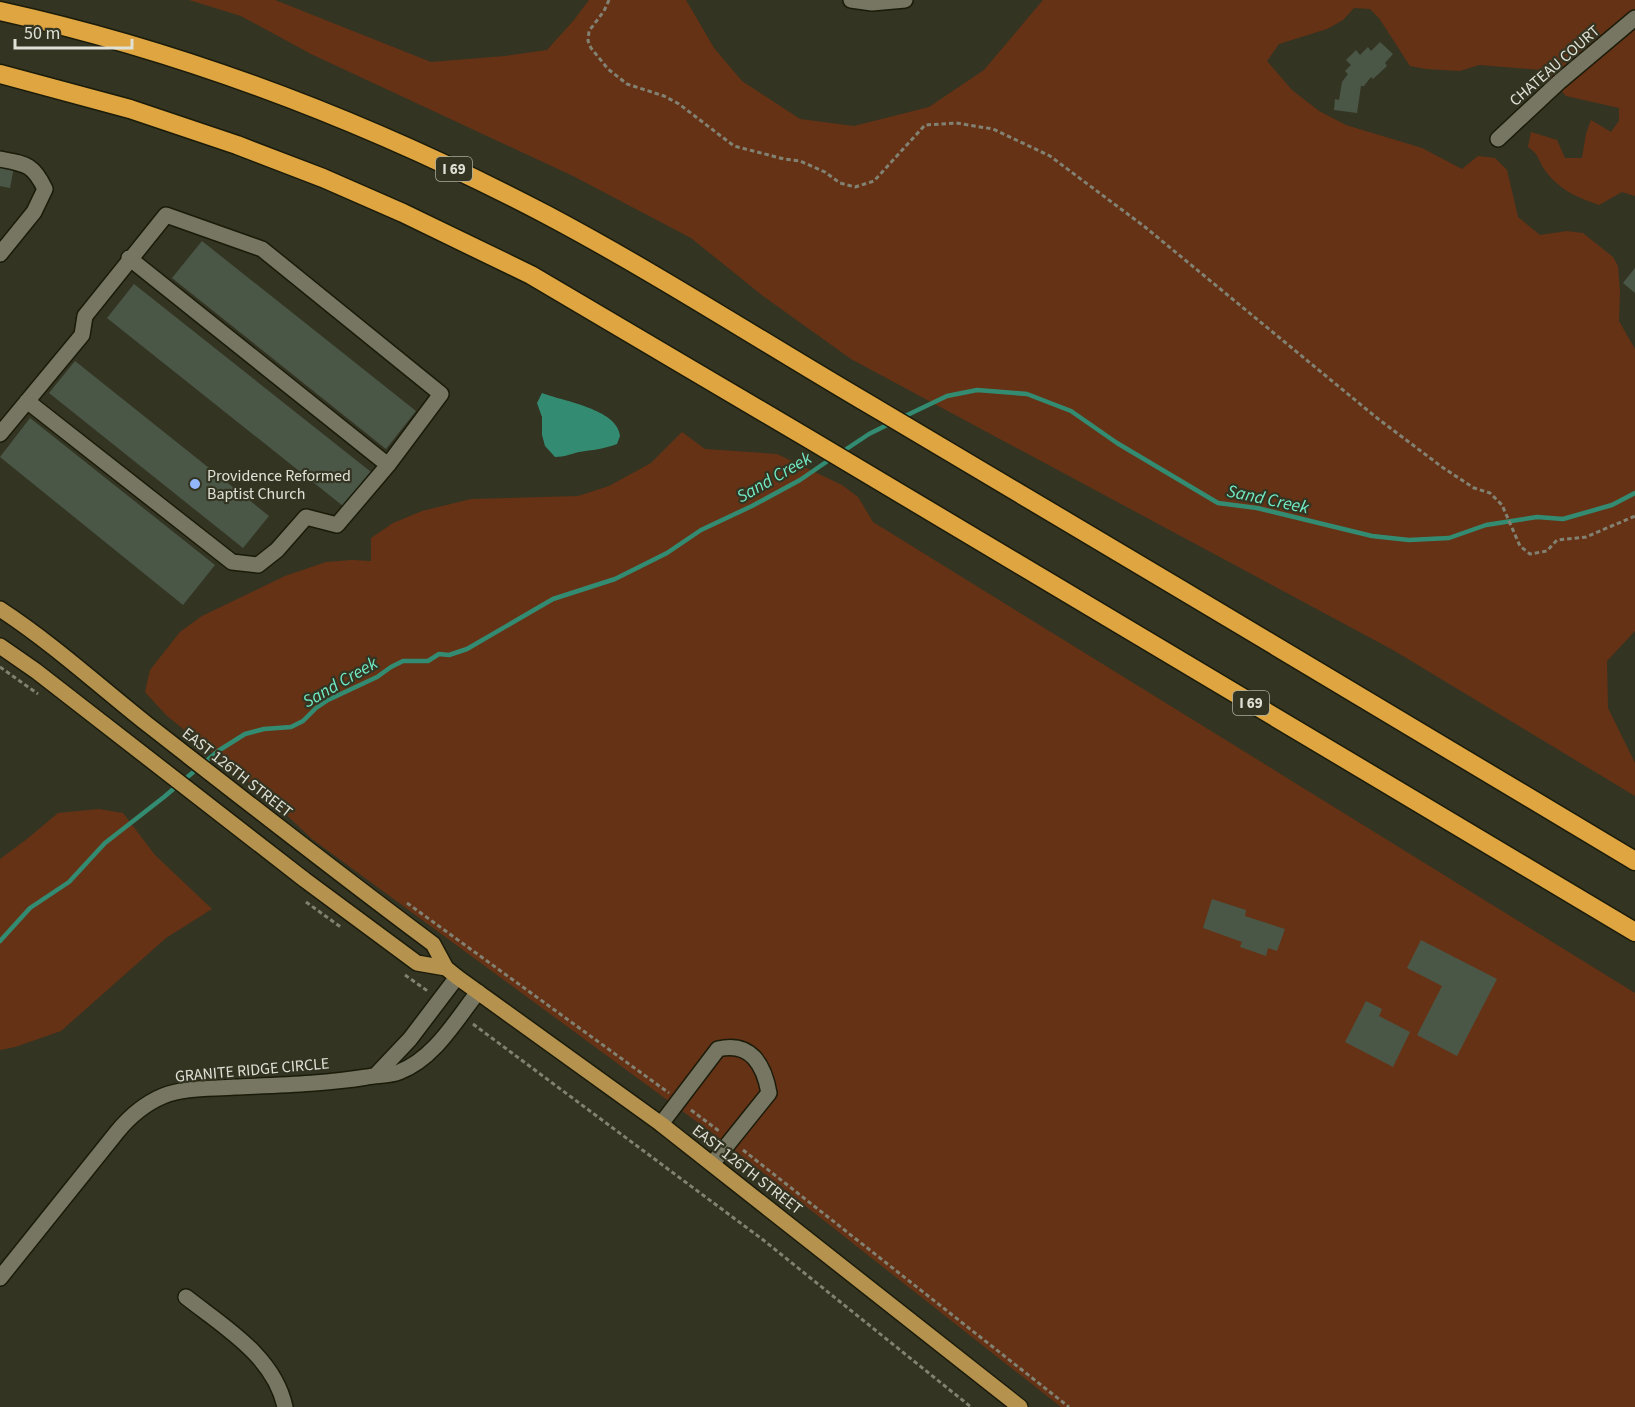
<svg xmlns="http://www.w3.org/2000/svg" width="1635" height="1407" font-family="'Source Sans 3',sans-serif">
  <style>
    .green { fill: #663215 }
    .water { fill: #338c72 }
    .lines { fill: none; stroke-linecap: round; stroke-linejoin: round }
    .stream { stroke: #338c72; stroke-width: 4.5 }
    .building { fill: #4a5747 }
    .minor-casing { stroke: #1b1b0a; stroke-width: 18 }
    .major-casing { stroke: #1b1b0a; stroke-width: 18 }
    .highway-casing { stroke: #1b1b0a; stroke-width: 21 }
    .path { stroke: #828273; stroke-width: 3; stroke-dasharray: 4.5 3; stroke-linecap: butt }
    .minor { stroke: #767662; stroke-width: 15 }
    .major { stroke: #b5924e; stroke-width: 15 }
    .highway { stroke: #dfa540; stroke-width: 18 }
    .poi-dot { fill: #92b7fd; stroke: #343422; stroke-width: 2 }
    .labels { text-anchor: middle; stroke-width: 4.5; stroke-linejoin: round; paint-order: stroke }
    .shield { fill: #343422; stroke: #acada0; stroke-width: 1.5 }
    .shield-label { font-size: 15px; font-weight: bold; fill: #e0e1d6 }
    .street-label { font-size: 16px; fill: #e0e1d6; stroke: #343422 }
    .poi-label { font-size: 16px; fill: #e0e1d6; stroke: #343422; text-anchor: start }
    .water-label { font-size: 18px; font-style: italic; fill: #71ebc5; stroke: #343422 }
  </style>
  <rect width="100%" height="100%" fill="#343422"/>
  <path class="green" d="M189,0h86l156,62 74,-6 42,-6 27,-30 15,-20h97l28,48 28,33 58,38 54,7 75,-19 55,-37 59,-70h592v196l-13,-4 -23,13c-20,-7 -38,-14 -52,-32 -9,-11 -6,-17 -19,-26l3,-15 26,8 8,18h17l4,-24 5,-14 20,12 8,-11v-13l-53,-12 -24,-26 -63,-5 -19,6 -34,-2 -16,-3 -31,-48 -9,-9 -16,-1 -11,12 -16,9 -48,15 -12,17 25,29 27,21 27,14 76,23 40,21 16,-13 17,2 12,12 11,47 22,18 27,-4 16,2 30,24 5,9 2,26 -1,29 16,28v282l-28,30 1,47 27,55v33l-242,-146 -542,-291 -88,-63 -72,-58 -118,-62 -262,-122 -70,-38z
    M682,432l23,17 72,5 65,31 16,12 15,25 762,471v414h-574l-342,-269 -407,-299 -50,-47 -95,-76 -22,-24 5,-22 30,-38 22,-16 83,-40 41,-14 26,-2 19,1v-23l22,-15 29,-12 49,-12 107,-3 31,-10 42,-23z
    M99,809l24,4 32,42 57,54 -46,29 -105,93 -46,16 -15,3v-191l27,-20 31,-26z"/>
  <path class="water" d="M542,393c20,8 76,16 78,43l-3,8c-13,5 -25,6 -38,8 -9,2 -14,5 -24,5l-10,-11 -3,-11v-18l-5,-14z"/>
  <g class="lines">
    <path class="stream" d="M901,418l46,-22 30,-6 50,4 44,17 46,32 101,60 39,5 115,28 37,4 40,-2 37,-13 51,-8 26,2 49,-14 23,-12
      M842,452l27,-18 22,-11
      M0,941l30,-33 39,-26 36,-39 59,-46 54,-46 27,-17 19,-5 27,-2 12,-6 13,-13 12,-8 49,-23 14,-10 12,-6h25l11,-7 10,1 18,-6 86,-50 62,-20 52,-26 34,-23 51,-24 48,-26 32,-22"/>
  </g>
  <path class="building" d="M1380,42l13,12 -8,9 2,3 -14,13 -2,-2 -7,9h-3l-4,27 -23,-3 1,-11 4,1 3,-18 6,-8 -3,-3 6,-6 -5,-5 10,-10 4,5 8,-8 3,4z
    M0,164l14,3 -4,21 -10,-2z
    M202,241l214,170 -30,38 -214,-171z
    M1635,268v25l-12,-10z
    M134,284l237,188 -28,34 -236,-188z
    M75,361l194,155 -26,32 -194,-155z
    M30,418l185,147 -32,40 -183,-148z
    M1212,899l34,11 -1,6 40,13 -8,22 -9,-3 -2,8 -26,-9 2,-5 -39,-14z
    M1421,940l76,39 -40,77 -40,-21 25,-49 -35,-18z
    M1366,1001l16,8 -3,7 31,16 -17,35 -48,-25z"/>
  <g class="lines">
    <defs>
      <path id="minor" d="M851,0l21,3 33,-3
        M1498,139l61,-57 76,-64
        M0,159c26,5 33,5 45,30l-11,23 -34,42
        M129,258l259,207
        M0,434l82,-99 3,-19 81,-101 96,34 179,145 -53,71 -51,60 -31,-8 -29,33 -19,15 -26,-3 -205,-161
        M375,1076l35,-37 47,-62
        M661,1124l57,-75c33,-8 46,16 51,44l-57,71
        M0,1278l117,-146c13,-16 27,-28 46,-36 22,-9 49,-7 72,-9 44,-2 89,-3 132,-10 10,-2 23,-1 32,-5 35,-13 57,-52 79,-80
        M186,1297c38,30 88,59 99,110"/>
      <path id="major" d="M0,609c52,34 98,76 147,115 95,74 189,148 286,220l13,24 11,9 204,147 359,283
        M0,646l36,25 269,209 112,83 29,5"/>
      <path id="highway" d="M0,11c190,42 375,114 547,204 115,61 225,133 337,198 251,148 501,299 751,448
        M0,74l130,35 107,36 86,33 80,35 128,62 278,164 826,493"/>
    </defs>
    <use href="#minor" class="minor-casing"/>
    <use href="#major" class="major-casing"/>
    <use href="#highway" class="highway-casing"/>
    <path class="path" d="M609,0l-5,11 -15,20 -1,10 3,7 17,21 19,15 37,12 15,8 55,42 50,13 16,2 25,11 15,11 15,4 19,-6 51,-56 31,-2 37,6 57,27 95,71 232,191 65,49 32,21 16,5 12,12 18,41 10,8 17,-3 10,-11 29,-3 49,-21
      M0,667l38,27
      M306,902l36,26
      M407,903l262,190
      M405,975l24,17
      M473,1024l289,215 209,168
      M691,1110l28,21
      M743,1150l326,257"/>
    <use href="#minor" class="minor"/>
    <use href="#major" class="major"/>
    <use href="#highway" class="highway"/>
  </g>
  <circle class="poi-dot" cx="195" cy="484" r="6"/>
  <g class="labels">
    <g class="shield">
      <rect x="436" y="157" width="36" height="24" rx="4.5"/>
      <rect x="1233" y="691" width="36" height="24" rx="4.5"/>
    </g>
    <g class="shield-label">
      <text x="454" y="174">I 69</text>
      <text x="1251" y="708">I 69</text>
    </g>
    <g class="street-label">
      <text transform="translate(1554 65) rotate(-41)" y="6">CHATEAU COURT</text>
      <text transform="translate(238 772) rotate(38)" y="6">EAST 126TH STREET</text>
      <text transform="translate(252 1069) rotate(-5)" y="6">GRANITE RIDGE CIRCLE</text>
      <text transform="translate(748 1169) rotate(38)" y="6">EAST 126TH STREET</text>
    </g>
    <g class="poi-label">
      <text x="207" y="481">Providence Reformed<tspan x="207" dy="18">Baptist Church</tspan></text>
    </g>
    <g class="water-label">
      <text transform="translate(774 477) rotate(-30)" y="6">Sand Creek</text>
      <text transform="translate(1268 499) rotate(12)" y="6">Sand Creek</text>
      <text transform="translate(340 682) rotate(-30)" y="6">Sand Creek</text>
    </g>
  </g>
  <path d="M15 39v9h117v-9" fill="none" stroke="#e0e1d6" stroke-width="3"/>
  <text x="24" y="39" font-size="18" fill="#e0e1d6" stroke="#343422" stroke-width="4.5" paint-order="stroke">50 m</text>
</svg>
